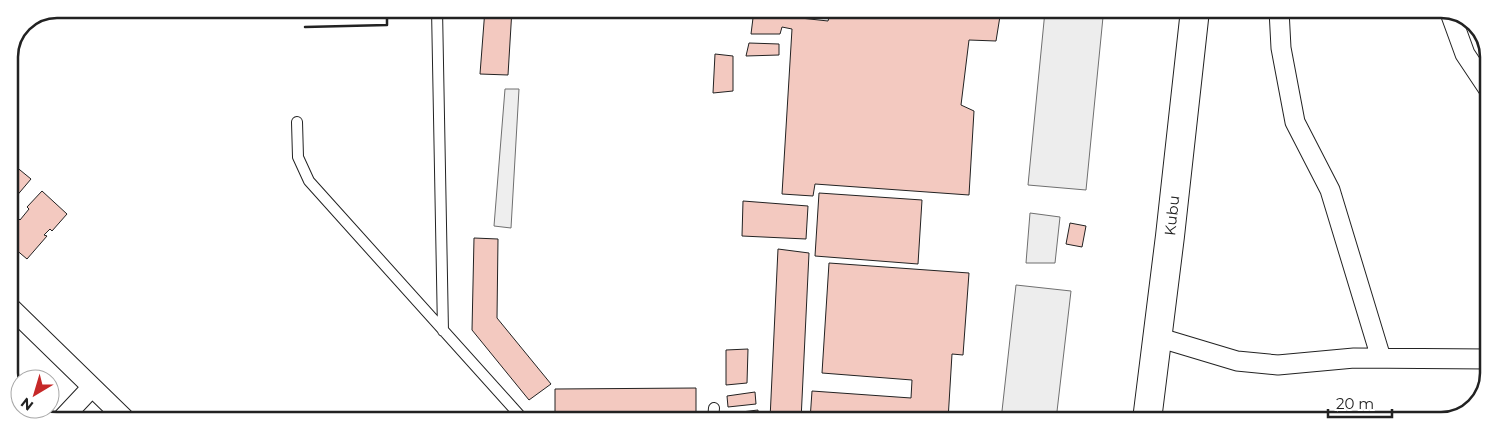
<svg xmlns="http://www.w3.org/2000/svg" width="1498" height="429" font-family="Montserrat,sans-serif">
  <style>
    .green { fill: #eee; stroke: #6f6f6f }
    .parking { fill: #ededed; stroke: #6f6f6f }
    .building { fill: #f3c9c0; stroke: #222 }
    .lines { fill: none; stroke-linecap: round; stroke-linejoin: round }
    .lane-casing { stroke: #222; stroke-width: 12 }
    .street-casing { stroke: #222; stroke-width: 21 }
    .secondary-casing { stroke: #222; stroke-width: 30 }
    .lane { stroke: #fff; stroke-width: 10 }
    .street { stroke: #fff; stroke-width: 19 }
    .secondary { stroke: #fff; stroke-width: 28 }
    .wall { stroke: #222; stroke-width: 2.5 }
    .labels { text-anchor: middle; stroke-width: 4; stroke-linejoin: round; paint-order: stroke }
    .street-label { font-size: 15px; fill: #222; stroke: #fff }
    .rim { fill: none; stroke: #222; stroke-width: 2.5 }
  </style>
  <rect width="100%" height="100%" fill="#fff"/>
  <path class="green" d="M505,89h14l-8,139 -17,-2z"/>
  <path class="parking" d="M1045,11l58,6 -17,173 -58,-5z
    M1030,213l30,4 -5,46h-29z
    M1016,285l55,6 -15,129h-55z"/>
  <path class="building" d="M358,9h18v7l-18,-1z
    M485,9h27l-4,66 -28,-1z
    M754,10h27l1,6 46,5 3,-11h170l-5,31 -27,-1 -8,65 13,6 -5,84 -154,-11 -2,12 -31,-2 10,-165 -10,-2 -2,7h-29z
    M749,43l30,1v11l-33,1z
    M715,54l18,2v35l-20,2z
    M9,161l22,18 -22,26z
    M42,191l25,23 -15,17 -2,-2 -6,6 3,1 -20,23 -13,-11 3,-3 -8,-8v-12l8,-8 3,3 9,-11 -2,-2z
    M819,193l103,7 -4,64 -103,-8z
    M743,201l65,5 -2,33 -64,-3z
    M1070,223l16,3 -4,21 -16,-3z
    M474,238l24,1 -1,79 54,66 -22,16 -57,-70z
    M778,249l31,4 -8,167 -31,-1z
    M829,263l140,10 -6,82 -11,-1 -4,66h-138l2,-29 99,7 1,-18 -90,-7z
    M748,349l-1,34 -21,2v-35z
    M19,380h1v22l-7,-15z
    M696,388v29l-141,2v-30z
    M755,392l1,12 -28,3 -1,-11z
    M758,410v9h-25v-6z"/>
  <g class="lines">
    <defs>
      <path id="lane" d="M437,9l6,322
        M297,122l1,35 11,24 214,238
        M713,419l1,-11"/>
      <path id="street" d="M1279,10l2,38 14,74 35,68 51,168
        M1449,10l16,44 24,36
        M9,306l116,113
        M1157,337l80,24 41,4 76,-7 134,1
        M62,419l30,-32"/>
      <g id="secondary">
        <path id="s1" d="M1147,420l23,-184 25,-226"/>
      </g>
    </defs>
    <use href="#lane" class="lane-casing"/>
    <use href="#street" class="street-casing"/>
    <use href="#secondary" class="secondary-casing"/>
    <use href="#lane" class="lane"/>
    <use href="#street" class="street"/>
    <use href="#secondary" class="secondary"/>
    <path class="wall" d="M305,27l82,-2v-16"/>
  </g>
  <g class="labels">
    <g class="street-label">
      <text dy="5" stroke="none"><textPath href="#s1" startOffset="206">Kubu</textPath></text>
    </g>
  </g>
  <path d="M0 0H1498V429H0ZM57 18H1441A39 39 0 0 1 1480 57V373A39 39 0 0 1 1441 412H57A39 39 0 0 1 18 373V57A39 39 0 0 1 57 18Z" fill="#fff" fill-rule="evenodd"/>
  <path class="rim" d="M57 18H1441A39 39 0 0 1 1480 57V373A39 39 0 0 1 1441 412H57A39 39 0 0 1 18 373V57A39 39 0 0 1 57 18Z"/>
  <g transform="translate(35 394) rotate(218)"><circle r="24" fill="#ffffff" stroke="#a7a7a7"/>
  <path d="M0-4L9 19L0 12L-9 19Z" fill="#c62828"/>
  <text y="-8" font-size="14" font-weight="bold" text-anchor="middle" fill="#222222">N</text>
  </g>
  <path d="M1328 409v8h64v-8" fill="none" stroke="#222222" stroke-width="2.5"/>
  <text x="1336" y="409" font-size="15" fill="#222222" stroke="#ffffff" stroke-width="4" paint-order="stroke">20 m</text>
</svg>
